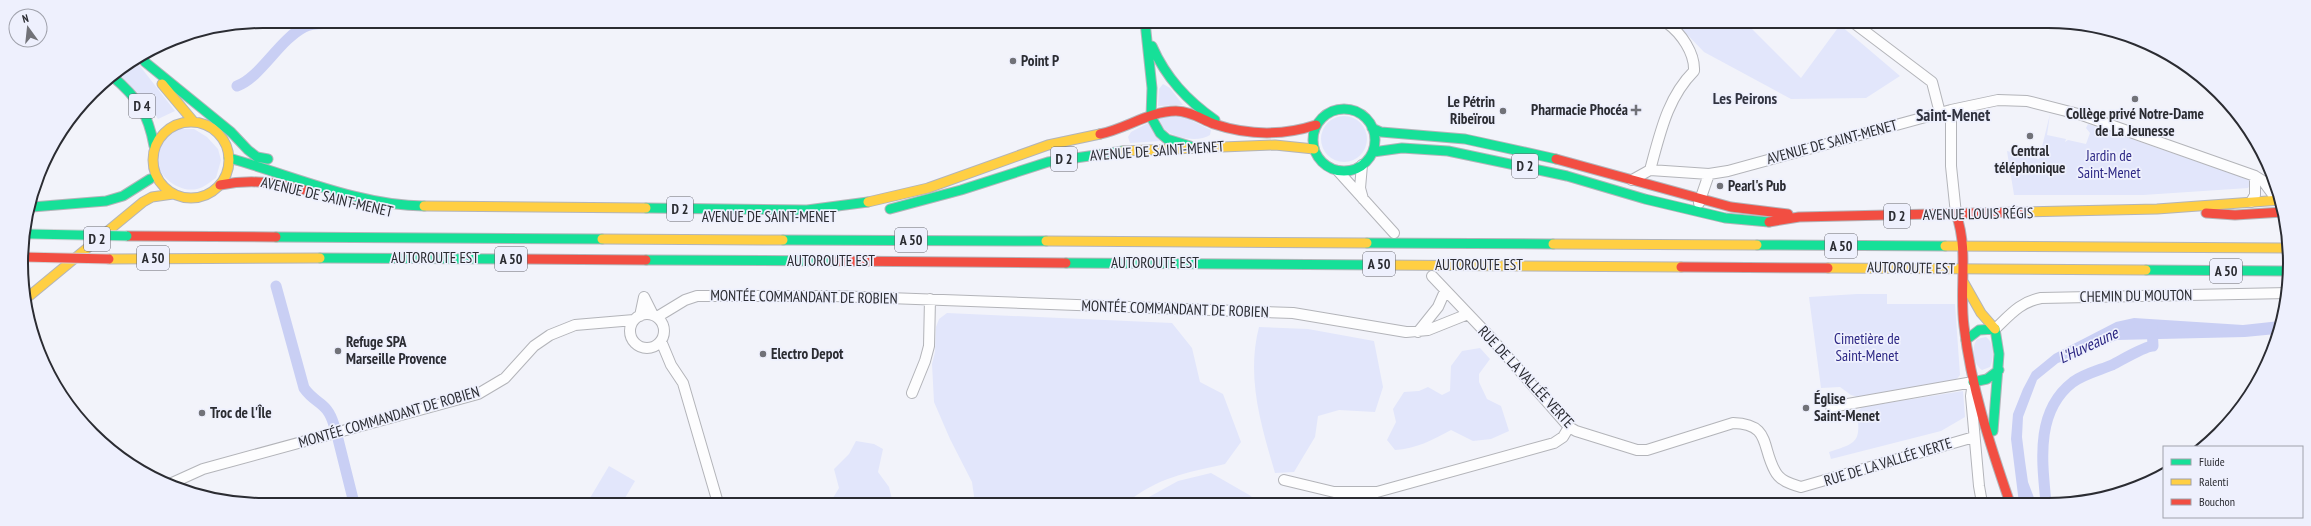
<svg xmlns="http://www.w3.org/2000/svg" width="2311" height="526" font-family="'PT Sans Narrow',sans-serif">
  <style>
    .green { fill: #e2e6fb }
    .water { fill: #c9cff4 }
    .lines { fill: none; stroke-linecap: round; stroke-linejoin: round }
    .canal { stroke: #c9cff4; stroke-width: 11 }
    .street-casing { stroke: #b3b4b9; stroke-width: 12 }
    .fast-casing { stroke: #b3b4b9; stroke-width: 11 }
    .slow-casing { stroke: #b3b4b9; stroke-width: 11 }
    .jam-casing { stroke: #b3b4b9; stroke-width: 11 }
    .street { stroke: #fdfdfe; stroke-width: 10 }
    .fast { stroke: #16e098; stroke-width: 9 }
    .slow { stroke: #ffcf43; stroke-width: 9 }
    .jam { stroke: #f24e42; stroke-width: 9 }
    .fast-bridge-casing { stroke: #d0d1d4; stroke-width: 11; stroke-linecap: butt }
    .jam-bridge-casing { stroke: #d0d1d4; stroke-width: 11; stroke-linecap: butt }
    .fast-bridge { stroke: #16e098; stroke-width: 9 }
    .jam-bridge { stroke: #f24e42; stroke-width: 9 }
    .poi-dot { fill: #717278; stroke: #eef0fd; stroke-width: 1.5 }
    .labels { text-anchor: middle; stroke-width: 3.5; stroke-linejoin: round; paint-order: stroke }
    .shield { fill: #eef0fd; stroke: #66676f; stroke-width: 1 }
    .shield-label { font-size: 14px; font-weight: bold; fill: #2b2c32 }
    .poi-label { font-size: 15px; font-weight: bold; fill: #2b2c32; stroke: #eef0fd; text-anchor: start }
    .street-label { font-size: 15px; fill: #2b2c32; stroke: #eef0fd }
    .park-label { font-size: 15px; fill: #2d2885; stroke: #eef0fd }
    .neighbourhood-label { font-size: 16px; font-weight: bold; fill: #323441; stroke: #eef0fd }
    .water-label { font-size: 16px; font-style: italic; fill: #292480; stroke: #eef0fd }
    .quarter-label { font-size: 17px; font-weight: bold; fill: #323441; stroke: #eef0fd }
    .rim { fill: none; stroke: #2b2c32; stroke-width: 2 }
  </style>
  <rect width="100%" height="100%" fill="#f2f3fa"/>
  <path class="green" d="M1676,23h70l55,55 39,-53 60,51 -34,22 -75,1 -87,-47z
    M136,61l39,50 -17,8 -10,-16 -31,-30z
    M1163,84l7,4 13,17 -25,1 1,-17z
    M2050,114l-3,21 19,4 -1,3 3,-2 18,4 4,-11 -4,-5 2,-4 165,57 -5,7 -105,7h-129l-7,-44 32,8z
    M1182,116l29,14 -1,5c-12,8 -36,3 -46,-6 -2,-3 -4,-8 -6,-11z
    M1321 139a23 23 0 1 1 46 0a23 23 0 1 1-46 0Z
    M1148,123l13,18 -31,2 -2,-6 3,-5z
    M178,129h16l13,8 11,12 3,11 -5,18c-5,3 -12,10 -19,11 -22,5 -50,-21 -38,-44 4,-8 12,-12 19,-16z
    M1857,294h30v10h68l5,71 -5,6 -97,16 -7,-2 -11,-8 -19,1 -12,-91z
    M947,313l225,10 20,25 8,34 23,12 18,48 -16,22c-40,9 -66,13 -99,39h-151l-3,-21 -22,-43 -16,-37 -2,-38 3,-12 1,-25 3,-8z
    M1259,327l49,2 66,12 9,46 -8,25 -36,-2 -21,6 -3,21 -21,35 -19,1c-14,-48 -29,-96 -16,-146z
    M1986,337c9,6 8,22 4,30l-8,3c-9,-6 -11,-22 -5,-31z
    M1480,348l10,11 -11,15v8l8,17 14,7 8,25 -18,8 -18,2 -22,-11c-19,10 -35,19 -56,20l-8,-10 9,-18 -3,-13 11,-17 15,-1 9,-4 14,8 8,-4 1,-25 11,-15z
    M1963,391l2,26 -24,14 -110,28 -2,-7c28,-9 32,-10 28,-40l5,-5z
    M856,441l18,3 9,5 -5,23 11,15 4,16h-63l9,-15 -5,-19 15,-15z
    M609,466l26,15 -13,22h-35z
    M1211,473l40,23 5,7h-118l40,-22z"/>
  <path class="water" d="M2134,318l109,7 37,-4 -4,13 -31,3 -128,3 -59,23 -21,17 -14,37 -1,20 3,24 3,21 8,21h-17l-8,-64 2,-25 10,-25 9,-17 22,-18 62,-32z"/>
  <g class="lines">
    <path class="canal" d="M237,86c23,-8 42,-46 67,-59 12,-6 26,-1 37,-6
      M276,286l28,102c12,17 23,13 30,37
      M338,439l16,64
      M2046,503c-4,-42 -11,-92 27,-121 11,-8 27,-12 39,-17 10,-5 33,-19 41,-19l-1,-20"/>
    <defs>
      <path id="street" d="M1854,23l78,59 8,31
        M1951,110v56l5,48
        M1362,165l-2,23 3,11
        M1650,170l59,4 19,-3 223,-61 47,-10 29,1 55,14 173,61 8,5 14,19
        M1338,171l56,62
        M1632,180l18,-10c10,-36 17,-72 44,-99 1,-18 -13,-38 -27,-48
        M2251,202l4,-7v-19
        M1699,203l10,-29
        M1432,276l59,62 78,89 7,4 61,19h10l86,-27c38,1 28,23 42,48 5,10 16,13 26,16l173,-50
        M630 331a17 17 0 1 1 34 0a17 17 0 1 1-34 0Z
        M640,316l4,-19 9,18
        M657,317l28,-17 12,-4h137l459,17 113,19 22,-2 40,-16
        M1995,329c15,-14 25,-27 46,-31l247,-5
        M1418,332l20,-25 7,-16
        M661,341l10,24 12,18 35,120
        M912,393l13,-32 4,-15 1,-47
        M1831,407l142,-25 -2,14 8,90 3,17
        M1284,480l50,12h43l177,-49 9,-6 6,-10
        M172,483l31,-14 275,-75 27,-16 29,-32 16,-11 25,-10 59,-5"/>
      <path id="fast" d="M1145,22l7,66 -1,29 9,16 7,6 23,7
        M1152,46c14,32 35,54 63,74
        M145,62l86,70 17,18 9,7 11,2
        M112,76c26,22 36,37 42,70
        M1313 140a31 31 0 1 1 62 0a31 31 0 1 1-62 0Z
        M1372,128l9,4 84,7 91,20
        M1373,152l29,-4 46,3 119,25 78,23 80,19 44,4
        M229,158c62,17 131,48 195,48
        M32,207l74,-6 17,-5 27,-17
        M646,208l161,2 61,-8
        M890,209l71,-19 87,-28 75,-11
        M276,237l326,2
        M783,240l263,1
        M1367,243l186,1
        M1757,245l188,1
        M320,258l197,1
        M646,260l189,1
        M1066,263l315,2
        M2146,270l140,1
        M1966,340l13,-10 16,-1 4,25 -6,77
        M1973,382l14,-3 12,-9"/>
      <path id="slow" d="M162,84l31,37
        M153 160a38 38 0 1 1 76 0a38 38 0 1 1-76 0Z
        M1123,151l152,-6 39,4
        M868,202l60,-14 120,-43 52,-11
        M424,206l222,2
        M2020,212l137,-3 124,-9
        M602,239l181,1
        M1046,241l321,2
        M1553,244l204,1
        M1945,246l340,2
        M109,259l211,-1
        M1381,265l300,2
        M1828,268l318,2
        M1964,283l17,30 14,16
        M28,297l115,-95 9,-5 21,-3"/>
      <path id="jam" d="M1100,134c25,-5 50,-23 76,-23 14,0 25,8 38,13 33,11 68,12 102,1
        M1556,159l175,48 57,7
        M220,185c30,-6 56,-3 85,5
        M2206,213l29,2 48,-3
        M1956,214c13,36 3,75 8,112 7,61 26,119 46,177
        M1769,222l30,-5 221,-5
        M127,236l149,1
        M517,259l129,1
        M835,261l231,2
        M1681,267l147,1"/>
    </defs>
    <use href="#street" class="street-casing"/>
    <use href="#fast" class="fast-casing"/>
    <use href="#slow" class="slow-casing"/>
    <use href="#jam" class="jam-casing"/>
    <use href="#street" class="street"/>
    <use href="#fast" class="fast"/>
    <use href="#slow" class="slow"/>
    <use href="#jam" class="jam"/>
    <defs>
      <path id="fast-bridge" d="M30,234l97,2"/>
      <path id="jam-bridge" d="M23,257l86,2"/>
    </defs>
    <use href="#fast-bridge" class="fast-bridge-casing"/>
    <use href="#jam-bridge" class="jam-bridge-casing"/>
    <use href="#fast-bridge" class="fast-bridge"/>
    <use href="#jam-bridge" class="jam-bridge"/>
  </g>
  <g class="poi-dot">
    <circle cx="1013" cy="61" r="4"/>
    <circle cx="2135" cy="99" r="4"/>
    <path d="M1634 104h4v4h4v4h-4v4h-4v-4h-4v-4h4z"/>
    <circle cx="1503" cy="111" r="4"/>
    <circle cx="2030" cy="136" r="4"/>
    <circle cx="1720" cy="186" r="4"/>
    <circle cx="338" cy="351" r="4"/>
    <circle cx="763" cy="354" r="4"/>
    <circle cx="1806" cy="408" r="4"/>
    <circle cx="202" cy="413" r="4"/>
  </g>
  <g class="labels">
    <g class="shield">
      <rect x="129" y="94" width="26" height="24" rx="3"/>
      <rect x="1051" y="147" width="26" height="24" rx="3"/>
      <rect x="1512" y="154" width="26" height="24" rx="3"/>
      <rect x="667" y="197" width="26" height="24" rx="3"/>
      <rect x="1884" y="204" width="26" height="24" rx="3"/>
      <rect x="84" y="227" width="26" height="24" rx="3"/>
      <rect x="895" y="228" width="32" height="24" rx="3"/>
      <rect x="1825" y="234" width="32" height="24" rx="3"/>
      <rect x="137" y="246" width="32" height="24" rx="3"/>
      <rect x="495" y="247" width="32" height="24" rx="3"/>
      <rect x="1363" y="252" width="32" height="24" rx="3"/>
      <rect x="2210" y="259" width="32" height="24" rx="3"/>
    </g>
    <g class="shield-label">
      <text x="142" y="111">D 4</text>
      <text x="1064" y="164">D 2</text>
      <text x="1525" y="171">D 2</text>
      <text x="680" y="214">D 2</text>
      <text x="1897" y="221">D 2</text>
      <text x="97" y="244">D 2</text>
      <text x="911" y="245">A 50</text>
      <text x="1841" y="251">A 50</text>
      <text x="153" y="263">A 50</text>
      <text x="511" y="264">A 50</text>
      <text x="1379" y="269">A 50</text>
      <text x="2226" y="276">A 50</text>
    </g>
    <g class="poi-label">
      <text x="1021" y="66">Point P</text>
      <text x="1495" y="107" text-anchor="end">Le Pétrin<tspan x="1495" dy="17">Ribeïrou</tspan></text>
      <text x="1628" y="115" text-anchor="end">Pharmacie Phocéa</text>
      <text x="2135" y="119" text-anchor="middle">Collège privé Notre-Dame<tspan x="2135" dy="17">de La Jeunesse</tspan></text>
      <text x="2030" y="156" text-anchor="middle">Central<tspan x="2030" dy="17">téléphonique</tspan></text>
      <text x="1728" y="191">Pearl's Pub</text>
      <text x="346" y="347">Refuge SPA<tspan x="346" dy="17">Marseille Provence</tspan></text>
      <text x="771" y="359">Electro Depot</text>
      <text x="1814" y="404">Église<tspan x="1814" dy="17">Saint-Menet</tspan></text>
      <text x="210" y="418">Troc de l'Île</text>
    </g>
    <g class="street-label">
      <text transform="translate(1832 142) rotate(-15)" y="5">AVENUE DE SAINT-MENET</text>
      <text transform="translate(1157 151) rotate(-4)" y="5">AVENUE DE SAINT-MENET</text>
      <text transform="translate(327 197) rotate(13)" y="5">AVENUE DE SAINT-MENET</text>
      <text transform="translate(1978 214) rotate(-1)" y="5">AVENUE LOUIS RÉGIS</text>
      <text x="769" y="222">AVENUE DE SAINT-MENET</text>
      <text x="435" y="263">AUTOROUTE EST</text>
      <text x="831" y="266">AUTOROUTE EST</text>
      <text x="1155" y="268">AUTOROUTE EST</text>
      <text x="1479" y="270">AUTOROUTE EST</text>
      <text transform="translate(1911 268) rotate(1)" y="5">AUTOROUTE EST</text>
      <text transform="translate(2136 296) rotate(-1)" y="5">CHEMIN DU MOUTON</text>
      <text transform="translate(804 297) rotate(1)" y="5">MONTÉE COMMANDANT DE ROBIEN</text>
      <text transform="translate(1175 309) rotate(2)" y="5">MONTÉE COMMANDANT DE ROBIEN</text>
      <text transform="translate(1526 377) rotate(47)" y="5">RUE DE LA VALLÉE VERTE</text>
      <text transform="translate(389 417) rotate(-16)" y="5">MONTÉE COMMANDANT DE ROBIEN</text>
      <text transform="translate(1888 462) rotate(-17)" y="5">RUE DE LA VALLÉE VERTE</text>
    </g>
    <g class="park-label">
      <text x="2109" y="161">Jardin de<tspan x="2109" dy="17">Saint-Menet</tspan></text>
      <text x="1867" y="344">Cimetière de<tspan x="1867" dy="17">Saint-Menet</tspan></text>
    </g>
    <g class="neighbourhood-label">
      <text x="1745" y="104">Les Peirons</text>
    </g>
    <g class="water-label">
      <text transform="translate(2088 345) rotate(-25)" y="6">L'Huveaune</text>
    </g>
    <g class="quarter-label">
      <text x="1953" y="121">Saint-Menet</text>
    </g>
  </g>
  <path d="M0 0H2311V526H0ZM263 28H2048A235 235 0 0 1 2283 263V263A235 235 0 0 1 2048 498H263A235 235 0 0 1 28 263V263A235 235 0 0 1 263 28Z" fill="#eef0fd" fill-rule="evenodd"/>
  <path class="rim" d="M263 28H2048A235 235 0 0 1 2283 263V263A235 235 0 0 1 2048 498H263A235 235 0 0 1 28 263V263A235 235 0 0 1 263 28Z"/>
  <rect x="2163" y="446" width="140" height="72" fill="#eef0fd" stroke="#a0a2ac"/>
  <rect x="2171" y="459" width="20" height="6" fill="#16e098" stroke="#a0a2ac"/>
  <text x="2199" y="466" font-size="12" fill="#2b2c32">Fluide</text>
  <rect x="2171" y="479" width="20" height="6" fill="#ffcf43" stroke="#a0a2ac"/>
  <text x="2199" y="486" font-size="12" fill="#2b2c32">Ralenti</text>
  <rect x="2171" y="499" width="20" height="6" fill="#f24e42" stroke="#a0a2ac"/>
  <text x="2199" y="506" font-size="12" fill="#2b2c32">Bouchon</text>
  <g transform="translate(28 28) rotate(345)"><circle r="19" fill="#eef0fd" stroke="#a0a2ac"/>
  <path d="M0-3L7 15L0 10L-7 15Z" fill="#717278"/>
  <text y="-6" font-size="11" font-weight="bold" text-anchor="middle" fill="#2b2c32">N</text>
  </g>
</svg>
